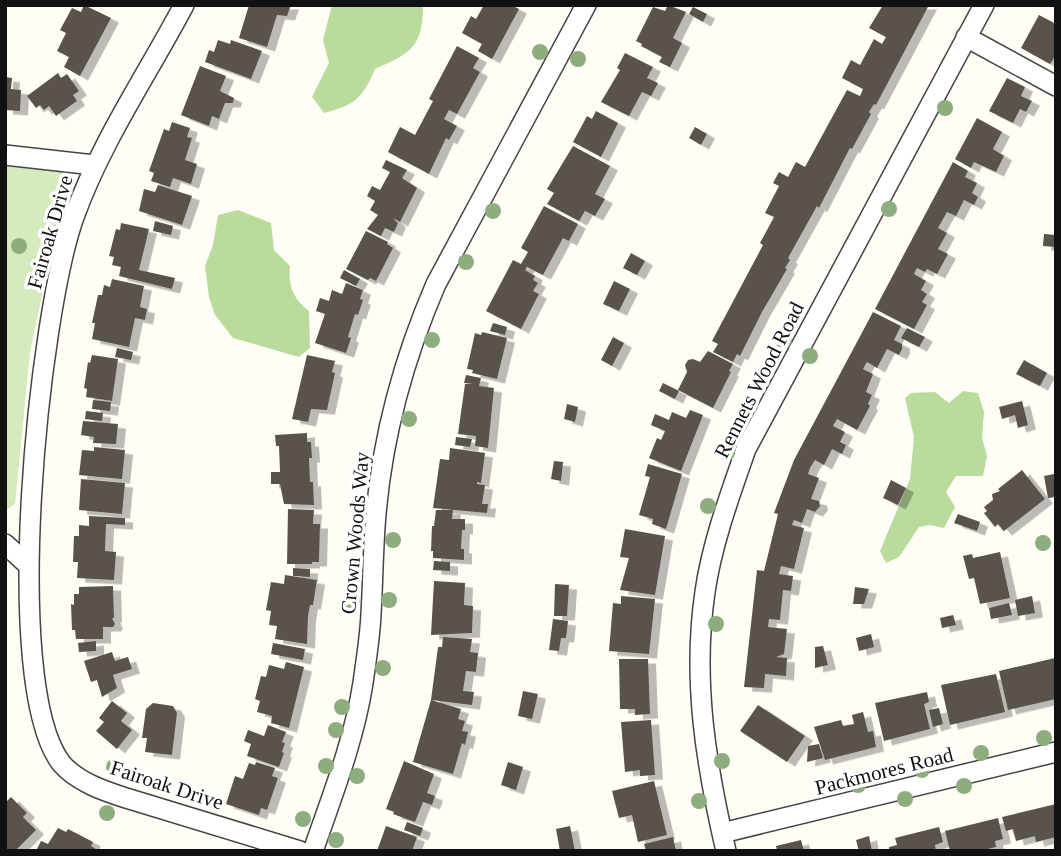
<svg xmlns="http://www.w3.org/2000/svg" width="1061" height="856" font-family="Georgia,serif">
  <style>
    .green { fill: #d5ebbd }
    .forest { fill: #b9dc9c }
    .building { fill: #5a524d; filter: url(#shadow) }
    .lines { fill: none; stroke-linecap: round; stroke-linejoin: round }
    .street-casing { stroke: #444; stroke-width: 22 }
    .street { stroke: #fff; stroke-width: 19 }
    .tree { fill: #8dad7f }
    .labels { text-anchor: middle; stroke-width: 7; stroke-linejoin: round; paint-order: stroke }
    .street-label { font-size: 21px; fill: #111; stroke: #fff }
  </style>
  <defs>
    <filter id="shadow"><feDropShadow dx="8" dy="4.5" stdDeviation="0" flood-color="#0004"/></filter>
  </defs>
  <rect width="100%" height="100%" fill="#fffdf5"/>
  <path class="green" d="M5,166l62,5 6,11 -22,71 -21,99 -15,152 -10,7z"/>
  <path class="forest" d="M332,5h91c0,42 -12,48 -48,64 -13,30 -20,36 -51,44l-12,-16 17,-34 -6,-23z
    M238,210l33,13 3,27 16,16c-2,20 3,33 19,45l1,37 -11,9 -66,-19 -18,-23 -6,-18 -4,-31 8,-21 5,-30z
    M963,391l15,2 6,19 -2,26 5,18 -4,20h-27l-10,16 9,15 -11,21 -14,-3 -11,2 -20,30 -13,6 -6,-12 30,-72 4,-42 -9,-39 6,-5 24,-1 14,11z"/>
  <path class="building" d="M84,5l27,13 -31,58 -16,-9 5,-10 -12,-6 9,-18 -6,-3 12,-22 9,4z
    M249,5h42l-4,11 -10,-1 -10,32 -28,-9z
    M484,5h27l8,4 -27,50 -14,-8 4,-7 -20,-11 9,-17 5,3z
    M668,5l18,7 -13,26 9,5 -12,24 -11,-5 3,-5 -21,-11 1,-2 -6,-3 17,-34 12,4z
    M883,5h46l-53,100 -2,-1 -5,8 2,2 -19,35 -2,-1 -31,60 -2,-2 -29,52 2,2 -5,8 2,1 -25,43 -22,44 -3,-2 -4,8 -20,-10 5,-8 -6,-3 51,-96 -3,-2 14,-26 -9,-4 14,-27 -6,-3 6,-11 9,5 8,-15 9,5 42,-77 13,6 3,-7 -21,-11 9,-18 9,5 14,-26 8,5 4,-7 -17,-9z
    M693,7l14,7 -4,8 -14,-8z
    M1039,15l17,9v31l-6,9 -29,-16z
    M218,40l12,4 1,-4 31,11 -11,28 -46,-17 4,-12 5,2z
    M457,46l22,12 -6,10 7,4 -23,42 -8,-4 -5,9 13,7 -8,14 -3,-2 -17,36 -41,-22 12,-25 15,8 18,-34 -4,-2z
    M625,53l28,14 -6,11 11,5 -7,13 -9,-4 -13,24 -28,-14 19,-32 -3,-2z
    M200,66l26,10 -6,15 14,7 -1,5h-8l-6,16 -7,-3 -3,10 -28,-11z
    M58,73l3,5 6,-4 12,17 -6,4 4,6 -21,15 -7,-10 -5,4 -4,-5 -4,3 -9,-12z
    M5,77l7,1 -1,11 10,1 -1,21 -15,-1z
    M1007,78l18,9 -4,9 11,5 -6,11 -6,-3 -7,14 -24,-12z
    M596,111l22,12 -17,34 -28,-15 14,-26 5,3z
    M977,118l25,14 -9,17 11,7 -8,16 -22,-10 -3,6 -16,-9z
    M172,122l18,6 -3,9 5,1 -7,22 12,4 -6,20 -18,-6 -3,9 -19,-6 3,-8 -5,-2 15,-42 5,2z
    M695,127l12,7 -6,11 -12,-7z
    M573,146l37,20 -15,28 10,5 -10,17 -10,-5 -6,10 -32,-17 7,-11 -7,-4z
    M386,160l21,10 -5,8 15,10 -17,34 -7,-4 5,5 -4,9 -9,-4 -4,8 -14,-7 11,-14 -8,-5 5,-9 -8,-5 5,-10 8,4 10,-18 -8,-4z
    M953,162l15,9 -3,6 12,6 -5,10 6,4 -4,8 -10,-5 -8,16 -9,-4 -9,16 9,5 -9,16 10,5 -11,20 -10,-5 -2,3 -8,-4 -3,6 12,7 -5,9 6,4 -5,8 5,3 -13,24 -39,-20z
    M158,185l34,11 -10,29 -43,-14 5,-22 11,3z
    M544,206l34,18 -9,17 -6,-3 -20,37 -16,-8 -2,3 10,6 -2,4 5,3 -5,8 6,3 -18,35 -35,-18 27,-51 8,4 7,-12 -7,-4z
    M155,221l18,5 -2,9 -18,-4z
    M121,223l28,6 -10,41 36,8 -3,11 -53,-13 2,-9 -9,-2 2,-8 -5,-1 7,-27 4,1z
    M366,231l22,11 -1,2 6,4 -17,33 -6,-3 -2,2 -22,-11z
    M1044,234l12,1v12l-13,-1z
    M631,253l14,8 -8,14 -14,-7z
    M344,270l16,9 -4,7 -16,-8z
    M112,279l32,7 -4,21 7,2 -2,11 -10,-2 -6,29 -37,-8 3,-16h-3l6,-28h4l2,-10 6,2z
    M614,281l16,8 -11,22 -16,-7z
    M346,283l17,7 -3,9 3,1 -5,15 -3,-1 -7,23 3,1 -5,15 -31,-10 10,-29 -9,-3 4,-13 9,3 3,-11 10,4z
    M873,312l28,14 -7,14 8,4v5l-3,6 -12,-6 -10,19 -10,-6 -4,7 10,5 -7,18 6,3 -4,9 2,2 -13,24 -20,-11 -4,7 12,6 -5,10 6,3 -4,9 -10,-5 -8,16 -9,-5 -5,8 -2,6 11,4 -8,21 8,2 1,5 -5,6 -8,-3 -5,14 -8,-3 -2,5 12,3 -10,41 -13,-3 -2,8 14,2 -2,15 -8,-1 -3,30 -11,-1 -1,8 19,2 -3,25 -8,3 11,1 -1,18 -21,-2 -1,14 -20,-1 13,-117 7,1 14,-57 -4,-1 20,-53z
    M493,323l14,4 -2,8 -15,-4z
    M907,328l18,9 -6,10 -18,-9z
    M482,332l25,6 -10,41 -25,-6 1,-3 -6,-1 8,-36 6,2z
    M613,337l11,6 -12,23 -11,-6z
    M117,348l16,4 -2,8 -16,-3z
    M708,351l25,13 -4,7 2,1 -18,36 -35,-18 9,-18 -2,-7 3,-5 5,-1 7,3z
    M92,355l26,4 -6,42 -26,-4 1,-8 -3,-1 4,-26 2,1z
    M307,355l28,6 -3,11 3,1 -8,37 -16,-1 -3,13 -16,-3z
    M1024,360l23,13 -7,13 -24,-12z
    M466,375l15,3 -2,8 15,2 -6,60 -13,-2 1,-10 -18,-2 7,-50h8l-9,-1z
    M663,383l16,8 -4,8 -16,-8z
    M93,400l18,2 -1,9 -18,-2z
    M1022,401l6,24 -10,3 -3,-13 -13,4 -3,-12z
    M567,404l11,3 -3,15 -11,-3z
    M690,410l13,5 -22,56 -32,-13 8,-20 4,2 4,-9 -14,-6 4,-11 14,6 3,-8 14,6z
    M86,411l17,2 -1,8 -17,-2z
    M83,421l35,3 -2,20 -23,-1 1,-6 -13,-2z
    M307,433v9h4l1,16h-3l1,24h3l1,23 -30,-1 -4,-20h-9v-12h9l-1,-26h-3l-1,-11z
    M456,437l16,2 -2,8 -15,-2z
    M94,447l31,3 -3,29 -43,-4 3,-25 12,1z
    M450,448l35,5 -4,30 -4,-1v2l8,1 -3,19h6l-1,9 -54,-5 7,-49 9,1z
    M554,461l9,1 -2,19 -10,-2z
    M648,464l34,10 -16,55 -14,-5 1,-5 -14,-4 11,-38 -5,-1z
    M1022,470l23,29 -41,32 -6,-7 -3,3 -11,-14 3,-2 -3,-4 9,-7 -1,-6 8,-3 -2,-2z
    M1054,474l2,23 -8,1 -4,-22z
    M81,479l44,4 -3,31 -43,-4z
    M891,480l15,8 -8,17 -15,-7z
    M288,509l26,1 -1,14h7l-1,38h-7v2h-25z
    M436,510h17l-1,9h13v11h-3l-1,19h3v11l-31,-2v-7h-2l1,-25h2z
    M958,514l22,8 -3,9 -23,-8z
    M89,516l36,2v7l-19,-1 -1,27 11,1 -2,28 -37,-2 1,-16h-5l1,-26h5v-11l10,1z
    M625,529l40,7 -10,59 -35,-5 9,-32 -9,-1z
    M1000,552l10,46 -30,6 -6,-26 -5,1 -6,-23 9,-2 1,4z
    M434,561l16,1v9l-17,-1z
    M293,568l17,1v8l-17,-1z
    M285,575l32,5 -4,25h-3l-2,11 -1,28 -32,-5 2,-13 -8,-1 2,-14 -5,-1 5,-28 13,2z
    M434,581l31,2 -1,22 9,1 -1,27 -41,2z
    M555,584l14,1 -2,31h-13z
    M113,586l1,32h-2l3,6 -2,3h-10v12h-27l-1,-9h-3l-1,-26 3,1v-11h5v-7z
    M855,587l14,2 -5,15h-11z
    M621,596l34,3 -6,55 -40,-3 4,-48 8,1z
    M1032,596l3,17 -17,3 -3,-16z
    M1009,603l3,12 -21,4 -2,-11z
    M953,615l3,10 -14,3 -2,-10z
    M553,619l15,2 -2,17h-5l-2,13 -10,-1z
    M871,634l3,13 -15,4 -3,-13z
    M443,637l29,2 -2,13 8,1 -2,19 -10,-1 -3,20 11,1 -2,13 -41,-5 7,-53h4z
    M96,641v10l-17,1 -1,-9z
    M273,643l32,6 -2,11 -32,-6z
    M823,646l5,19 -13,3v-21z
    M112,652l3,9 13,-4 4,12 -19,6 4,13 -15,9 -5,-17 -6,2 -7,-21z
    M1055,658l1,41 -48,11 -9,-39z
    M619,659h29l2,55 -15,1v-6h-15z
    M286,662l18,5 -15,61 -18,-5 1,-7 -15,-4 3,-11 -5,-2 6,-23 5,1 3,-12 15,4z
    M996,674l9,38 -55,13 -9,-40z
    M523,691l15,3 -6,25 -14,-3z
    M927,692l2,10 -5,2 6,25 -46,12 -9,-38z
    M431,700l30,9 -3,10 7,2 -3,10 6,1 -3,13 -3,-2 -9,31 -40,-12z
    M112,701l15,12 -6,8 11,9 -15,19 -21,-18 8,-9 -5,-4z
    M153,703l20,3 4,7 -5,42 -27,-3 2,-14h-5l4,-29z
    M758,705l47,31 -18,26 -47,-31z
    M939,708l4,16 -10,3 -4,-17z
    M863,712l5,20 5,-1 3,16 -51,13 -11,-33 27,-7 2,6 11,-2 -2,-9z
    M651,720l4,55 -15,1v-6l-15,2 -4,-50z
    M268,725l18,7 -4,10 3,1 -3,9 2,1 -5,14 -32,-11 4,-12 -7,-3 4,-11 16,6z
    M819,744l4,14 -16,4 1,-16z
    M404,761l30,13 -7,19 8,3 -3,9 -9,-3 -8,20 -22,-8 1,-2 -8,-3z
    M256,762l19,6 -3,8 6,2 -11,32 -6,-2 -2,7 -33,-11 9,-28 8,3 6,-16 6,2z
    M508,762l15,5 -7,23 -15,-5z
    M654,781l13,54 -29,7 -6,-27 -13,3 -7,-27z
    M11,797l16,16 -4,4 13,13 -21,21h-7l-3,-3v-45z
    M1056,804v33l-20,5 -1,-6 -19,5 -3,-12 -7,2 -4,-14z
    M998,818l5,21 -8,2 1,6 -17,4h-29l-5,-20z
    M407,822l16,6 -3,8 -16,-6z
    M386,826l31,11 -5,14h-35z
    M570,826l5,25h-15l-4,-22z
    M939,827l4,15 -8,3 1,6h-47v-4l8,-2 -2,-7z
    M58,828l8,4 2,-3 25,13 -2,4 8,5h-63l5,-10 7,3z
    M869,836l3,15h-13l-3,-11z
    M673,837l3,14h-30l-2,-7z
    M801,840l3,11h-27l-1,-5z"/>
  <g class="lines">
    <defs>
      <path id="street" d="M184,5c-37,70 -83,137 -110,212 -35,98 -74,465 -13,546 16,19 43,28 65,35l174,53
        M966,37l90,49
        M5,155l89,10
        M5,544l22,20
        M722,833l334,-81
        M313,851c19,-55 41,-110 50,-168 3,-22 7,-46 8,-69 2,-33 2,-67 5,-100 7,-81 28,-156 60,-230l150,-279
        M726,851c-20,-86 -34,-171 -21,-259 7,-49 25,-97 41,-143l238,-444"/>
    </defs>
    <use href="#street" class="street-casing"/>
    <use href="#street" class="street"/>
  </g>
  <g class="tree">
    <circle cx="540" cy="52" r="8"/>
    <circle cx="578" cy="59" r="8"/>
    <circle cx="945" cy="108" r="8"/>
    <circle cx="889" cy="209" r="8"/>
    <circle cx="493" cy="211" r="8"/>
    <circle cx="19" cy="246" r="8"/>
    <circle cx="466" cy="262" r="8"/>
    <circle cx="432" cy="340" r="8"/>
    <circle cx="784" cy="341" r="8"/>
    <circle cx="810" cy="356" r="8"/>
    <circle cx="750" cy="406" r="8"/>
    <circle cx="409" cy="419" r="8"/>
    <circle cx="727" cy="453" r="8"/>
    <circle cx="708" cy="506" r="8"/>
    <circle cx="393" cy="540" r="8"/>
    <circle cx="1043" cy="543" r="8"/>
    <circle cx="389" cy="600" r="8"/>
    <circle cx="352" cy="601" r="8"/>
    <circle cx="716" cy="624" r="8"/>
    <circle cx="383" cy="668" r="8"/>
    <circle cx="342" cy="707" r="8"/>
    <circle cx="336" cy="730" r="8"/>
    <circle cx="1044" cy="738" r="8"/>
    <circle cx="981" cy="753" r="8"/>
    <circle cx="722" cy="761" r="8"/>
    <circle cx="326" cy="766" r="8"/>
    <circle cx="114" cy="767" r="8"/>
    <circle cx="922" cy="770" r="8"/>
    <circle cx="357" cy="776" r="8"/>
    <circle cx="858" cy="785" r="8"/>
    <circle cx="964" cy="786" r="8"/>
    <circle cx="905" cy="799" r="8"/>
    <circle cx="699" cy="801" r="8"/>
    <circle cx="107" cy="813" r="8"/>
    <circle cx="303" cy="819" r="8"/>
    <circle cx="336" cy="840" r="8"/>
  </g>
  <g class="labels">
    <g class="street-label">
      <text transform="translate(50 232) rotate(-74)" y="7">Fairoak Drive</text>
      <text transform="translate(759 380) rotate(-63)" y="7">Rennets Wood Road</text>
      <text transform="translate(355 533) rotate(-85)" y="7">Crown Woods Way</text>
      <text transform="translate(884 771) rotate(-14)" y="7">Packmores Road</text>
      <text transform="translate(167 785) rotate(18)" y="7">Fairoak Drive</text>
    </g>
  </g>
  <rect width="1061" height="856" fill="none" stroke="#111111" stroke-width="14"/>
</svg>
